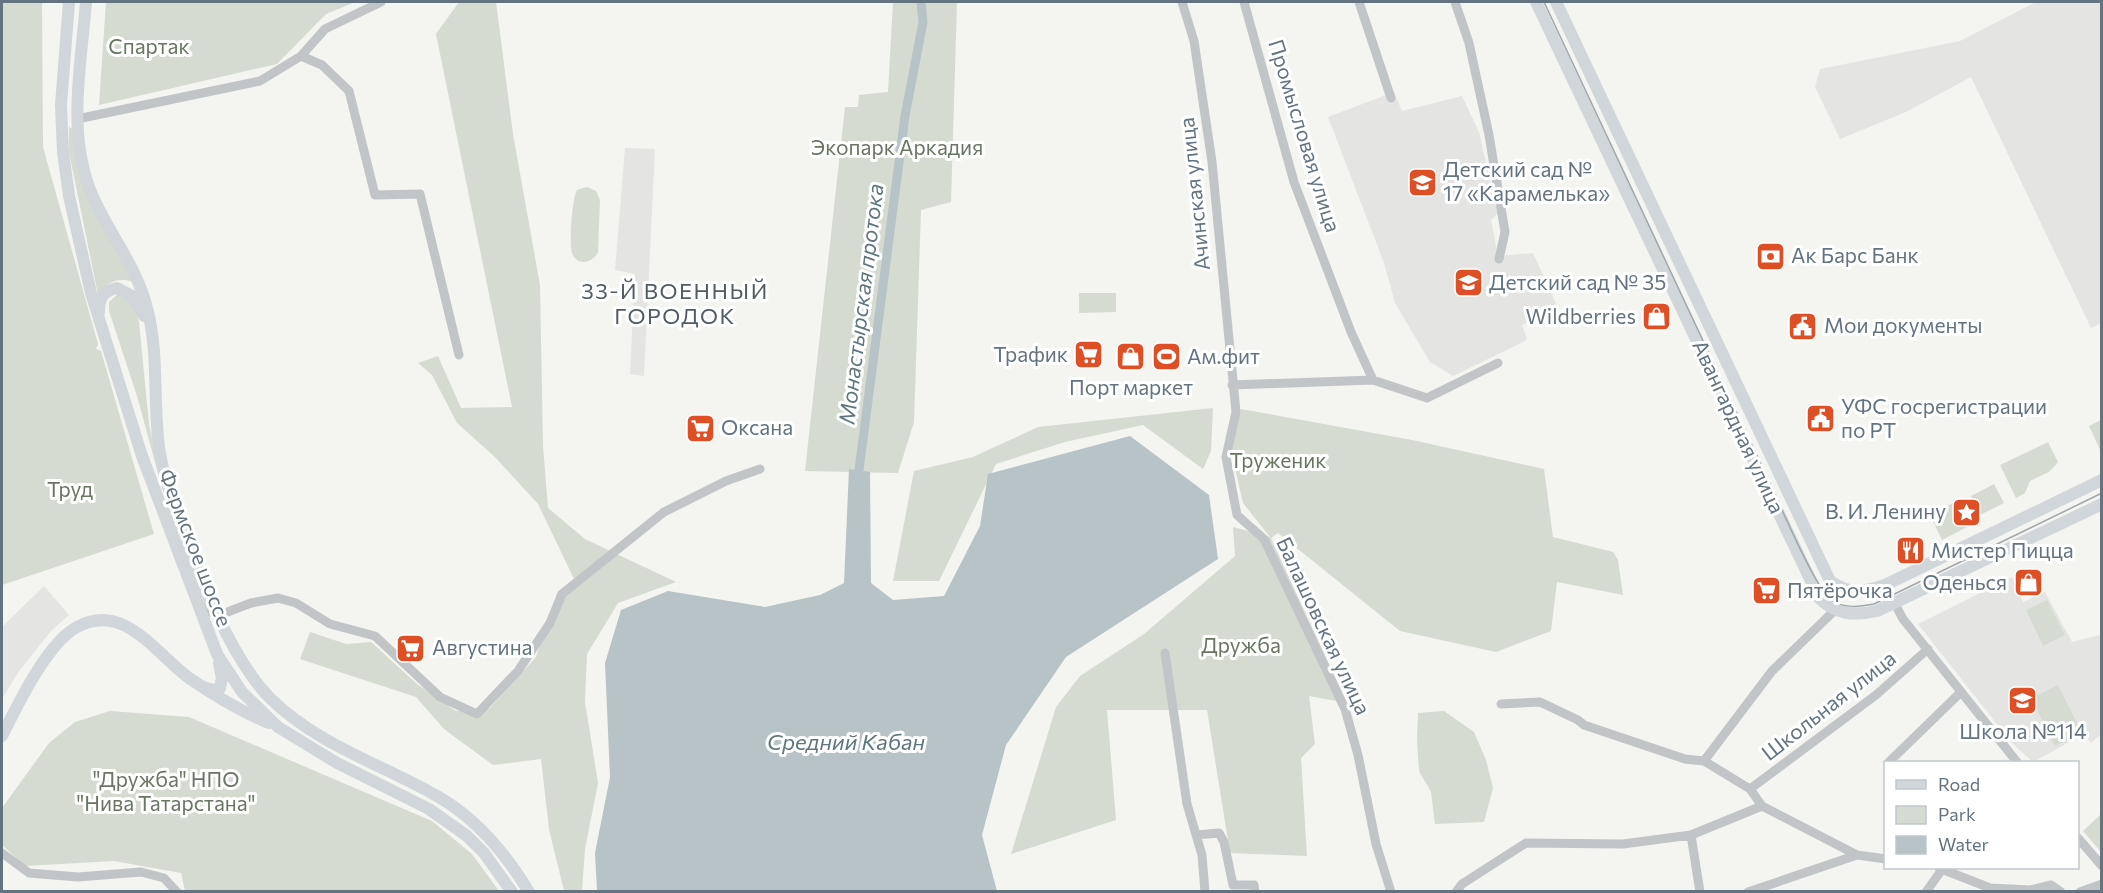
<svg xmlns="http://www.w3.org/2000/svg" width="2103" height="893" font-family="Commissioner,sans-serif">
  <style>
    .built { fill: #e4e5e3 }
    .green { fill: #d5dbd1 }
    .water { fill: #b8c3c7 }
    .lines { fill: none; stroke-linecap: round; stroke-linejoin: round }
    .canal { stroke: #b8c3c7; stroke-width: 9 }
    .minor { stroke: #c1c5c8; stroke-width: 9 }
    .major { stroke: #d1d6da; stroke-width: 12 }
    .tram { stroke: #a0a6ab; stroke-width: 1.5 }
    .labels { text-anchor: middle; stroke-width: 6; stroke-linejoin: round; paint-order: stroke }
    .park-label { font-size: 21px; fill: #677762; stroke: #fff }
    .street-label { font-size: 21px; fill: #637480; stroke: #fff }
    .poi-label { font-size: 21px; fill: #637480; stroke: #fff; text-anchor: start }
    .neighbourhood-label { font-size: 22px; letter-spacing: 1.5px; fill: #515d65; stroke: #fff }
    .water-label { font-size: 22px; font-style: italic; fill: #5f767e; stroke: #fff }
  </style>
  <rect width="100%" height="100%" fill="#f4f4f0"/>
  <path class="built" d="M2036,2h65l1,321 -11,5 -120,-251 -65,35 -66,27 -25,-52 5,-18 140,-28z
    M1394,92l8,19 60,-15 17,36 19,81 -7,7 7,36 35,-3 25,55 -36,17 5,14 -4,3 -70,34 -23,-14 -35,-59 -11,-40 -56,-146z
    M625,148l30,1 -11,227 -14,-2 5,-100 -20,-4z
    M2012,577l11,25 22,-10 27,50 27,-7 2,3v96l-10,9 -7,-9 -51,28 -22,-20 -93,-118z
    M44,586l25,29 -17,15 -33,41 -17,28v-72z"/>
  <path class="green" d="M2,2h40l1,145 55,197 -2,5 5,2 53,183 -152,51z
    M106,2h249l-29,12 -49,50 -178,41z
    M459,2h37l17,132 27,151 3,161 5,62 37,31 91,43 -58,21 -31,51 -2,48 13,81 -13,66 -3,42h-18l-15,-62 -8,-70 -48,6 -49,-36 -28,-32 -116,-38 10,-27 36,12 25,-2 46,42 39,27 34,-3 46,-51 21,-64 18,-12 -37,-77 -43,-47 -38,-34 -25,-48 -14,-12 20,-7 23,52 51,-1 -76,-373z
    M893,2h64l-6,200 -30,8 -7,212 -16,51 -93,-2 40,-364h13l1,-12 29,-3z
    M69,127l4,2 43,121 17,32c-15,-5 -26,0 -35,13l-29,-143z
    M587,187l9,4 4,9 -2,52c-5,11 -21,15 -26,1 -3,-10 0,-55 5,-63z
    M1079,293h37v19l-37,1z
    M124,294l11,12 4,16 10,102 12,60 -24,-88 -28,-85v-9l8,-7z
    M1213,408l-2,43 -8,18 -60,-44 -78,17 -69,22 -57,117h-46l21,-110 59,-14 65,-30z
    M1241,409l171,31 132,29 9,68 60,15 5,8 5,35 -66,-13 -6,49 -55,21 -96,-21 -122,-98 -7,5 76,165 -38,-7 6,48 -14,14 6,98 -77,-3 -23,-143h-100l9,110 -105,34 45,-147 24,-31 64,-42 91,-78 -2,-29 37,10 -27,-34 -13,-57z
    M2101,420v32l-12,-26z
    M2048,442l10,20 -9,10 -19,9 -5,12 -9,5 -16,-33z
    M1994,484l10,19 -24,12 -9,-19z
    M1955,502l12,25 -25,13 -12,-25z
    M2047,600l18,35 -22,11 -17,-36z
    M2058,685l24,48 -27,13 -24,-48z
    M110,711l79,6 243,104 40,33 27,37h-314l-4,-18 -67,-12 -89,5 -23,-21v-37l47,-65 26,-21z
    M1444,711l30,21 12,28 7,28 -9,34 -49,2 -4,-32 -12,-21 -2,-32 1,-26z
    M2101,814v38l-18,-21z"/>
  <path class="water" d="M1130,436l79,59 9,64 -152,98 -60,88 -24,90 15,56h-400l-2,-38 15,-76 -5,-114 16,-53 47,-19 97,16 55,-12 24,-12 5,-114 21,3 1,111 22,17 51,-4 36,-70 8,-52z"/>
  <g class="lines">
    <path class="canal" d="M859,470l46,-354 18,-94 -2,-20"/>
    <path class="minor" d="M1182,2l12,39 18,121 24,250 -10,45 11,58 27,24 81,170 13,46 18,89 15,48
      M1244,2l50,180 57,150 22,48
      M1359,2l32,96
      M1455,2l14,41 20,92 16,97 -6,27
      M301,56l21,9 27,26 26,104 45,-1 39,161
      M77,119l183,-38 41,-25 24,-27 56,-27
      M1232,385l141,-5 54,18 71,-35
      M1895,604l8,15 114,143
      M200,605l17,11 34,-13 27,-5 18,5 34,21 45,12 65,61 37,17 41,-43 32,-48 12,-29 102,-82 62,-31 34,-12
      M1165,653l22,151 15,51 3,37
      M1501,704l39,-2 38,18 6,5 101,34 19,2 46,28 12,17 95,49
      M1704,761l68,-90 63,-61
      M1889,762l72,-70
      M1750,789l126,-94 52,-46
      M1196,835l23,-2 5,9 9,43h21l1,7
      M1691,835l9,57
      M2078,838l24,28
      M2,853l27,20 49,4 63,-5 23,6 13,14
      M1939,868l51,20 40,2 21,-5 10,7
      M1456,892l6,-8 64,-41 97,1 68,-9 71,-29
      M1748,892l109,-37 29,4
      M1926,892l17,-24
      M2080,892l22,-8"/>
    <path class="major" d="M69,2l-8,103 2,47 6,44 22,97 51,163 75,198 25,38 36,35 59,36 92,46 38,27 17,17 28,39
      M86,2c-5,65 -20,133 7,195 17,38 44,70 54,111 12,44 6,93 12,139 9,63 66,208 112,252 47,46 110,65 166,97 39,22 69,58 92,96
      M1536,2l283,596c16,17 36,18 58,13l225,-107
      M1556,2l274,579c20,14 33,11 55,4l217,-105
      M99,312c0,-14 4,-21 18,-24l15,8 12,20
      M203,687l10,3 7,-2 2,-10 -3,-15
      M2,736c15,-30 45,-93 75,-109 47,-26 79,27 112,51 26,18 51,33 80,45"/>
    <path class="tram" d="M1544,2c72,153 144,306 216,460 13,26 52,121 70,137 13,10 29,8 44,5l228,-111"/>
  </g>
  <defs>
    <symbol id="school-square" viewBox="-11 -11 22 22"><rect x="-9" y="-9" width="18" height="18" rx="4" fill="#de4f26" stroke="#fff"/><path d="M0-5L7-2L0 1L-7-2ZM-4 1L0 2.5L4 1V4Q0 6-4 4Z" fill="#fff"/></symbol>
    <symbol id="bank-square" viewBox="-11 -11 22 22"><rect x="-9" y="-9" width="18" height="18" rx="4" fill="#de4f26" stroke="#fff"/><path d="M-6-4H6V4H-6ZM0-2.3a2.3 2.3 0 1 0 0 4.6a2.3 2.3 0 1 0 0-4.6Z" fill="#fff"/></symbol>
    <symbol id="shop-square" viewBox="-11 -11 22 22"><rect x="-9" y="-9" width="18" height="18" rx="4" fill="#de4f26" stroke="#fff"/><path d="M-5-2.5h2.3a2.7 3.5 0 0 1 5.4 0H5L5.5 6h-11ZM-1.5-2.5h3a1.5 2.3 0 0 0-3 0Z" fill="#fff"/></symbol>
    <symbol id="civic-square" viewBox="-11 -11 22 22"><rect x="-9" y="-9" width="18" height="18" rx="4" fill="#de4f26" stroke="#fff"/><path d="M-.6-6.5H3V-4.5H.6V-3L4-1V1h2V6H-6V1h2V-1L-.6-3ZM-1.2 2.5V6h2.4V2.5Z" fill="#fff"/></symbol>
    <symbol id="supermarket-square" viewBox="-11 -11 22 22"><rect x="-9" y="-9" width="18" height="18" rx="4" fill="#de4f26" stroke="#fff"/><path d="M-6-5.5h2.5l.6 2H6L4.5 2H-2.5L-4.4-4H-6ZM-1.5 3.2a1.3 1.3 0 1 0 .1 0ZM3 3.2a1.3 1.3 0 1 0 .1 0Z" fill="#fff"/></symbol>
    <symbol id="stadium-square" viewBox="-11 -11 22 22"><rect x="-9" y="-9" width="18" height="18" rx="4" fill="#de4f26" stroke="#fff"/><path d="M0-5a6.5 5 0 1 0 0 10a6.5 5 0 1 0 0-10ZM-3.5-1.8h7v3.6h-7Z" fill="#fff"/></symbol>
    <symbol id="sight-square" viewBox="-11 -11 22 22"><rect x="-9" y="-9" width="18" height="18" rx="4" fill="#de4f26" stroke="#fff"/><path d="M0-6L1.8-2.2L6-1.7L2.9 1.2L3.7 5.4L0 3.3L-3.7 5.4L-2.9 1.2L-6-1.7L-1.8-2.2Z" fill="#fff"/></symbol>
    <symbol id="restaurant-square" viewBox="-11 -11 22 22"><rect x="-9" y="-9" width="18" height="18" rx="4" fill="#de4f26" stroke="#fff"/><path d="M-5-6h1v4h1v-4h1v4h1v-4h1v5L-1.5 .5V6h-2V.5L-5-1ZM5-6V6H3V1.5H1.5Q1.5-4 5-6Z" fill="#fff"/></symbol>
  </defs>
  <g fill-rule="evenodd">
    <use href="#school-square" x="1406" y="166" width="33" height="33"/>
    <use href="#bank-square" x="1754" y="240" width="33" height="33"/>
    <use href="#school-square" x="1452" y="266" width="33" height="33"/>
    <use href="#shop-square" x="1640" y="300" width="33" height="33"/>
    <use href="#civic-square" x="1786" y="310" width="33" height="33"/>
    <use href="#supermarket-square" x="1072" y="338" width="33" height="33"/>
    <use href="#shop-square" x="1114" y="340" width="33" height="33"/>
    <use href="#stadium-square" x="1150" y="340" width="33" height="33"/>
    <use href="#civic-square" x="1804" y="402" width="33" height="33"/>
    <use href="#supermarket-square" x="684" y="412" width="33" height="33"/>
    <use href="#sight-square" x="1950" y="496" width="33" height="33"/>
    <use href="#restaurant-square" x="1894" y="534" width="33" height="33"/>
    <use href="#shop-square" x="2012" y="566" width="33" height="33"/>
    <use href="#supermarket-square" x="1750" y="574" width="33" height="33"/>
    <use href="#supermarket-square" x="394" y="632" width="33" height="33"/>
    <use href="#school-square" x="2006" y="684" width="33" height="33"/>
  </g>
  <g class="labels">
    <g class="park-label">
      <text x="149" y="54">Спартак</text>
      <text x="897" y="155">Экопарк Аркадия</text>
      <text x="1278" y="468">Труженик</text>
      <text x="70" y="497">Труд</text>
      <text x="1241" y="653">Дружба</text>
      <text x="166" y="787">"Дружба" НПО<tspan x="166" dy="24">"Нива Татарстана"</tspan></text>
    </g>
    <g class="street-label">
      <text transform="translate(1304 136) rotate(73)" y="7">Промысловая улица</text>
      <text transform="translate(1195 194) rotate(-96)" y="7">Ачинская улица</text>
      <text transform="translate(1738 427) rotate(65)" y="7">Авангардная улица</text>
      <text transform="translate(195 548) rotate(69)" y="7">Фермское шоссе</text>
      <text transform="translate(1323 626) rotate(65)" y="7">Балашовская улица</text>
      <text transform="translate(1829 706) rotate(-38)" y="7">Школьная улица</text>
    </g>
    <g class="poi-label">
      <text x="1443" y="177">Детский сад №<tspan x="1443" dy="24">17 «Карамелька»</tspan></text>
      <text x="1791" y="263">Ак Барс Банк</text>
      <text x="1489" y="290">Детский сад № 35</text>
      <text x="1636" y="324" text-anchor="end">Wildberries</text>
      <text x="1824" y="333">Мои документы</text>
      <text x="1068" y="362" text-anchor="end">Трафик</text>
      <text x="1187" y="364">Ам.фит</text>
      <text x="1131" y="395" text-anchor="middle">Порт маркет</text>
      <text x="1841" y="414">УФС госрегистрации<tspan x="1841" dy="24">по РТ</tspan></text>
      <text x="721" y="435">Оксана</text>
      <text x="1946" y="519" text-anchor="end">В. И. Ленину</text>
      <text x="1931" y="558">Мистер Пицца</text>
      <text x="2007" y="590" text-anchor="end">Оденься</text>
      <text x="1787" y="598">Пятёрочка</text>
      <text x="432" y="655">Августина</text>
      <text x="2023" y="739" text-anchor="middle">Школа №114</text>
    </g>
    <g class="neighbourhood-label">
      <text x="675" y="299">33-Й ВОЕННЫЙ<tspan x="675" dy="25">ГОРОДОК</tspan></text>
    </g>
    <g class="water-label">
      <text transform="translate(861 304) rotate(-83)" y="8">Монастырская протока</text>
      <text x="846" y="750">Средний Кабан</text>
    </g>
  </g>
  <rect width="2103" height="893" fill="none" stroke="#637480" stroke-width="6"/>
  <rect x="1884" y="761" width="195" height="108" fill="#ffffff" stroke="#c1c7cc" stroke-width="1.5"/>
  <rect x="1896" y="780" width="30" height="9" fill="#d1d6da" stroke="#c1c7cc" stroke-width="1.5"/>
  <text x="1938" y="791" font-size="18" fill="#637480">Road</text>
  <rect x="1896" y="806" width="30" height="18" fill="#d5dbd1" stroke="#c1c7cc" stroke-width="1.5"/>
  <text x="1938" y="821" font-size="18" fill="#637480">Park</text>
  <rect x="1896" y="836" width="30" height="18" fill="#b8c3c7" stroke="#c1c7cc" stroke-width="1.5"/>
  <text x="1938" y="851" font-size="18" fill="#637480">Water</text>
</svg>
